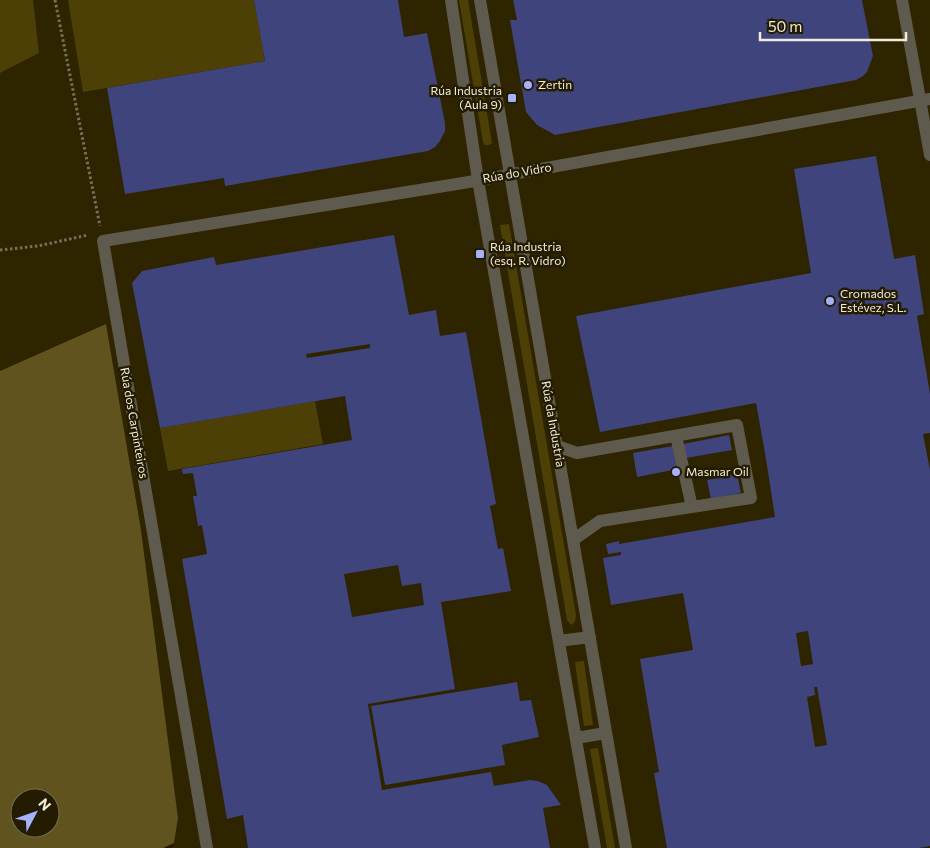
<svg xmlns="http://www.w3.org/2000/svg" width="930" height="848" font-family="Commissioner,sans-serif">
  <style>
    .built { fill: #2e2400 }
    .green { fill: #4d4006 }
    .forest { fill: #60531d; fill-rule: evenodd }
    .building { fill: #3f447c; fill-rule: evenodd }
    .lines { fill: none; stroke-linecap: round; stroke-linejoin: round }
    .path { stroke: #777159; stroke-width: 3; stroke-dasharray: 2.5 2.5; stroke-linecap: butt }
    .minor { stroke: #5e5a4d; stroke-width: 12 }
    .poi-dot { fill: #a6b1fc; stroke: #241c00; stroke-width: 2 }
    .labels { text-anchor: middle; stroke-width: 5; stroke-linejoin: round; paint-order: stroke }
    .poi-label { font-size: 12px; fill: #f1ecda; stroke: #241c00; text-anchor: start }
    .street-label { font-size: 12px; fill: #f1ecda; stroke: #241c00 }
  </style>
  <rect width="100%" height="100%" fill="#241c00"/>
  <path class="built" d="M0,0h930v848h-758l2,-5 4,-25 -37,-288 -35,-206 -106,47z"/>
  <path class="green" d="M0,0h33l6,53 -39,20z
    M68,0h186l11,61 -182,31z
    M459,0h9l23,137 1,6 -3,2h-4l-2,-3z
    M509,224l67,391 -1,7 -4,3 -4,-5 -67,-395z
    M315,401l8,43 -155,27 -8,-43z
    M584,661l9,64 -9,1 -9,-64z
    M598,748l17,100h-8l-17,-99z"/>
  <path class="forest" d="M106,324l35,206 37,288 -4,25 -11,5h-163v-477zM20,798h30v30h-30z"/>
  <path class="building" d="M254,0h144l6,37 23,-4 18,90v8l-5,10 -5,6 -7,4 -203,35 -1,-8 -99,16 -18,-106 158,-27z
    M513,0h349l11,56 -6,16 -4,4 -7,4 -301,55 -18,-10 -11,-13 -16,-92h7z
    M876,156l18,103 21,-4 9,59 -7,2 13,78v39l-7,1 7,36v376l-11,2h-252l-13,-75 5,-1 -19,-113 53,-9 -10,-57 -72,12 -8,-47 18,-3v-3l-13,2 -2,-10 13,-3v3l156,-27 -9,-58 -10,-56 -156,29 -24,-116 235,-43 -17,-104zM808,631l5,33 -12,2 -5,-33zM814,687h3l10,58 -12,2 -8,-50 8,-2z
    M394,235l15,80 27,-5 4,26 26,-4 30,172 -6,2 8,43 5,-1 8,43 -70,11 14,87 -87,15 14,86 109,-18 3,14 36,-6 8,1 9,4 14,20 -18,3 7,40h-302l-5,-33 -16,4 -45,-260 25,-5 -5,-29 -4,1 -5,-30h4l-4,-23 -10,1 -1,-5 170,-29 -7,-44 -185,32 -28,-145 10,-12 72,-14 2,8zM370,344v4l-63,10 -1,-4zM398,565l4,21 19,-3 3,22 -72,12 -8,-43z
    M729,435l3,15 -46,8 -3,-14z
    M673,446l5,23 -41,8 -4,-24z
    M737,474l4,19 -30,6 -4,-19z
    M517,682l3,19 11,-1 8,37 -37,8 3,20 -120,20 -14,-79z"/>
  <g class="lines">
    <path class="path" d="M55,0l45,226
      M0,250l38,-4 50,-11"/>
    <path class="minor" d="M451,0l27,180 117,668
      M480,0l146,848
      M902,0l28,155
      M676,436l16,71
      M557,446l20,7 160,-28 14,73 -151,23 -27,19
      M559,641l31,-4
      M576,738l30,-5
      M207,848l-104,-607 360,-58 467,-84"/>
  </g>
  <g class="poi-dot">
    <circle cx="528" cy="85" r="5"/>
    <rect x="507" y="93" width="10" height="10" rx="2.5"/>
    <rect x="475" y="249" width="10" height="10" rx="2.5"/>
    <circle cx="830" cy="301" r="5"/>
    <circle cx="676" cy="472" r="5"/>
  </g>
  <g class="labels">
    <g class="poi-label">
      <text x="538" y="89">Zertin</text>
      <text x="502" y="95" text-anchor="end">Rúa Industria<tspan x="502" dy="14">(Aula 9)</tspan></text>
      <text x="490" y="251">Rúa Industria<tspan x="490" dy="14">(esq. R. Vidro)</tspan></text>
      <text x="840" y="298">Cromados<tspan x="840" dy="14">Estévez, S.L.</tspan></text>
      <text x="686" y="476">Masmar Oil</text>
    </g>
    <g class="street-label">
      <text transform="translate(517 173) rotate(-10)" y="4">Rúa do Vidro</text>
      <text transform="translate(134 423) rotate(80)" y="4">Rúa dos Carpinteiros</text>
      <text transform="translate(553 424) rotate(80)" y="4">Rúa da Industria</text>
    </g>
  </g>
  <g transform="translate(35 813) rotate(49)"><circle r="24" fill="#241c00" stroke="#766f57"/>
  <path d="M0-4L9 19L0 12L-9 19Z" fill="#a6b1fc"/>
  <text y="-8" font-size="14" font-weight="bold" text-anchor="middle" fill="#f1ecda">N</text>
  </g>
  <path d="M760 32v8h146v-8" fill="none" stroke="#f1ecda" stroke-width="2.5"/>
  <text x="768" y="32" font-size="15" fill="#f1ecda" stroke="#241c00" stroke-width="4" paint-order="stroke">50 m</text>
</svg>
